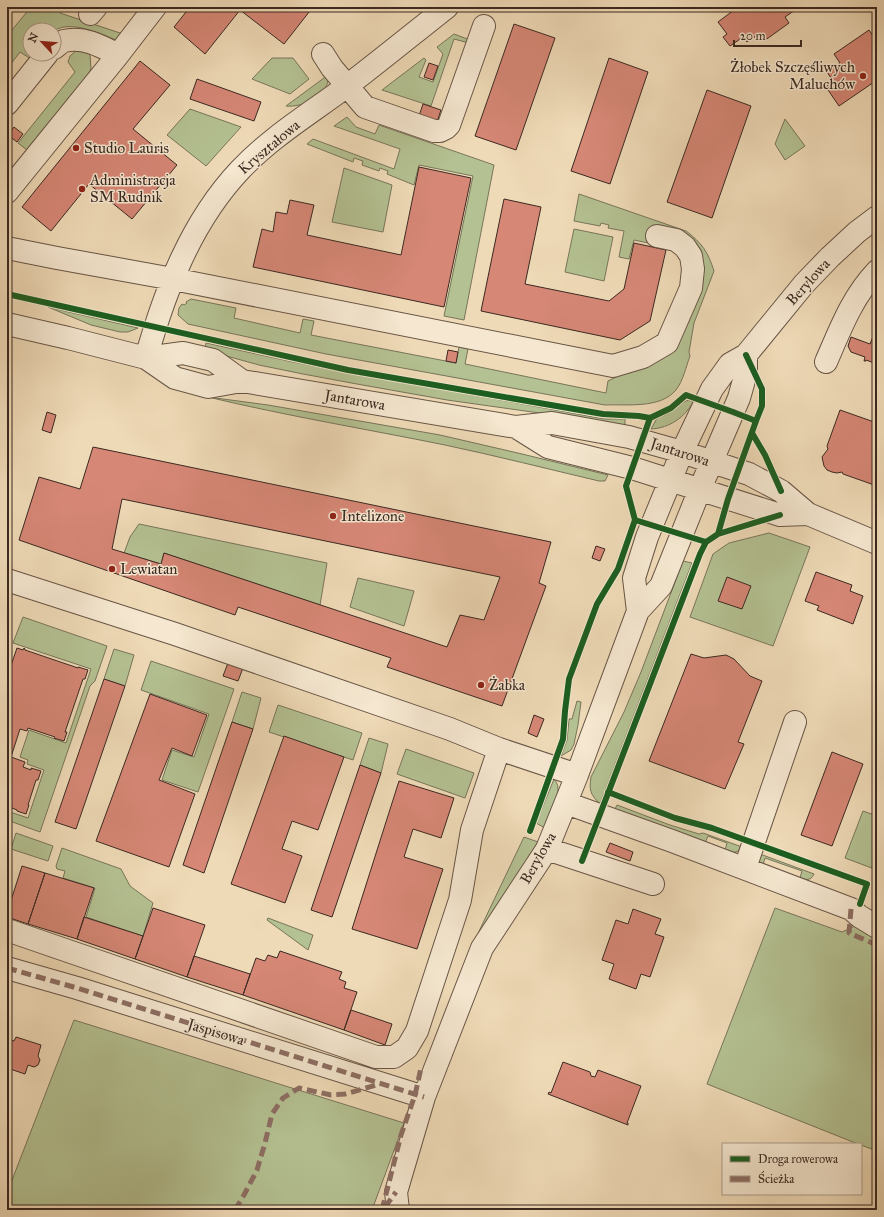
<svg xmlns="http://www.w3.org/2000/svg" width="884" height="1217" font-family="'IM FELL Great Primer',serif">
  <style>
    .green { fill: #b4c192; stroke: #78755a }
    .building { fill: #d68776; stroke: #3b2921; fill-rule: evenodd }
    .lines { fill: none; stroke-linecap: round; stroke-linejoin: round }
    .minor-casing { stroke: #685546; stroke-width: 24 }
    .minor { stroke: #f5e7d0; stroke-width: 22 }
    .quiet { stroke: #8d6e63; stroke-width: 5; stroke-dasharray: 10 5; stroke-linecap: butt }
    .cycleway-casing { stroke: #f5e7d0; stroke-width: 8 }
    .cycleway { stroke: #1b5e20; stroke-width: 6 }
    .poi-dot { fill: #8f2418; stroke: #f5e7d0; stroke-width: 1.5 }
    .labels { text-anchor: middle; stroke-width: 3; stroke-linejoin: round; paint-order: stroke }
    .poi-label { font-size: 15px; fill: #3b2921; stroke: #f5e7d0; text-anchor: start }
    .street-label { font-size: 15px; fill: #3b2921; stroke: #f5e7d0 }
  </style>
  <rect width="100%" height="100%" fill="#efdab7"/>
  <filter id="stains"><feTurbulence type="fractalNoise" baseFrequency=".005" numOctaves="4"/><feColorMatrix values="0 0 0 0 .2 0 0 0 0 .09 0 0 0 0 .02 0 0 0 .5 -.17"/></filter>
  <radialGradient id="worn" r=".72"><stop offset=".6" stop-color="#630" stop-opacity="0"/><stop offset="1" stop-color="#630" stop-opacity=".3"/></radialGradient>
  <path class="green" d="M31,7h33l-4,6 72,24 -6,7c-19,-7 -54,-26 -72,-13v-1h-24v24h3l-2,5 -11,-7 -13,17v-33z
    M454,34l16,6 -1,3 -15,-4 -23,67 -49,-16 42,-32 2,2 -7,17 14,5 10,-28 -6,-7z
    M78,49l8,2 4,4 1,13 -2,6 -62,76 -9,-7 57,-71 -7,-10 2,-6z
    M272,58h21l16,21 -19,15 -38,-15z
    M328,75c3,20 -26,33 -42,31z
    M190,109l51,18 -35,39 -39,-31z
    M347,117l9,10 19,7 4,-9 115,40 -30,155 -20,-4 29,-140 -54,-11 -5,20 -27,-11 1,-3 -8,-3 -1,3 -17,-6 1,-4 -9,-3 -1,4 -46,-18 6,-5 81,30 6,-20 -66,-23z
    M785,119l20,27 -20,14 -10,-16z
    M344,168l48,17 -9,47 -51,-10z
    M579,194l107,37c16,12 22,21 28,40l-20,52 -5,29 1,4c-4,11 -7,25 -14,34 -16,19 -49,14 -71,15l-279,-51 -138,-30 -10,-9 1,-7 3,-4 2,1 3,-2 -1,-1 5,-3 45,9 -2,10 66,15 3,-14 11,2 -3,14 145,28 3,-16 9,2 -3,15 141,29 2,-12 66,-33 30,-81 -3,-13 -67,-14 -5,19 -10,-2 5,-26 -16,-3 1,-3 -8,-2 -1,3 -26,-5z
    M574,229l39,8 -9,44 -39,-9z
    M48,307l12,3 78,18 -10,4h-8l-29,-7z
    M206,343l87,19 83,16 70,12 158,29h21v6l-178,-25 -90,-16 -54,-10 -44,-9 -54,-15z
    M208,397l60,8 172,30 82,19 86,21 -3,6h-6c-51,-12 -102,-25 -154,-36 -79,-16 -158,-29 -237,-48z
    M689,400l4,2c-8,15 -23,26 -42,27l6,-11c4,-2 9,-3 12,-5 7,-4 12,-11 20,-13z
    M139,524l188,39 -7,42 -156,-52 -3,11 -37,-11 6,-16z
    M769,533l41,14 -37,99 -83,-29 23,-63 16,-11z
    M683,561l9,2 -92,241c-10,-10 -11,-14 -9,-27l33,-65 17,-40z
    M358,578l56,13 -10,35 -54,-19z
    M23,617l84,29 -12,35 -5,5 -50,146 -33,-12v-9l21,7 16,-48 -17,-6 1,-4 -8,-3 9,-27 37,13 25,-74 -78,-26z
    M114,649l20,6 -9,31 -21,-7z
    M151,661l83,28 -36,103 -36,-12 10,-30 22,7 15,-43 -68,-24z
    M242,692l19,6 -8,31 -21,-7z
    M577,701l4,1 -3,23 -4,19 -3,6 -10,6 6,-16 2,-21h3z
    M278,705l84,28 -9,27 -84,-28z
    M369,738l19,6 -7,29 -21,-8z
    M406,749l68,24 -9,25 -68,-24z
    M554,779c2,3 4,5 4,9 1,11 -9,29 -13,40l-9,-5z
    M617,805l53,20 29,9 4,-1 39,14c-6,7 -10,6 -17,3l2,-7 -19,-7 -3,7 -90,-34z
    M863,811l14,5v54l-32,-12z
    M16,833l37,13 -5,15 -37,-12z
    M524,837l14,5 -66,104z
    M62,848l59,21 9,17 23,17 -10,33 -57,-19 9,-29 -32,-10 2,-7 -8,-2 -1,-3z
    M760,854l54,20c-3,7 -8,6 -14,4l2,-7 -37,-13 -2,7 -4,-4z
    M775,908l67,24 13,-6 22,9v216l-16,-6v-1h-3l-151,-60z
    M268,918l45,17 -5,15 -41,-30z
    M74,1020l330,103 -32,87h-365v-17z"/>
  <path class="building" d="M190,7h123l-29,37 -44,-34 -35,44 -31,-27z
    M738,7h59l1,1 -13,9 4,6 -25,18 -5,-7 -12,8 -4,-5 -13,9 -7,-9 4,-3 -9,-12z
    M514,24l41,14 -39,112 -41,-14z
    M869,30l8,12v38l-38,26 -13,-19 7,-6 -6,-9 13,-9 -6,-9z
    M609,58l39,14 -38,112 -39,-13z
    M140,61l30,24 -37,44 44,36 -45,54 -43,-35 -38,47 -29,-24z
    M429,63l9,3 -5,14 -9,-3z
    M197,79l64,23 -7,19 -64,-22z
    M707,90l44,16 -39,112 -45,-16z
    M423,104l18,6 -5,15 -18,-6z
    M14,127l9,7 -6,8 -9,-7z
    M419,167l52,11 -27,129 -191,-40 9,-38 11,3 3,-20 11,2 3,-14 24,5 -7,30 94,20z
    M504,199l37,8 -16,77 84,17 15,-12 10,-46 32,7 -16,71 -30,19 -139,-29z
    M877,323v41l-11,-4v1h-2l1,-4 -14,-5 -3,-6 3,-9 19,7 4,-10 -1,-1z
    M448,350l10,2 -2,11 -10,-2z
    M840,410l37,13v63l-34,-12 -1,-2 -5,1 -5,-1 -5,-2 -3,-4 -2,-9 6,-8 -1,-3z
    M47,412l9,3 -5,18 -9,-3z
    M93,447l458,95 -12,41 7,3 -44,120 -115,-39 4,-9 -153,-51 -3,8 -216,-75 20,-63 41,12zM122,499l378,78 -16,43 -24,-5 -13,32 -283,-94 -3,11 -49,-15z
    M596,546l9,3 -5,12 -8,-3z
    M816,572l36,13 -2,6 13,5 -10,28 -36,-14 2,-4 -14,-5z
    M727,577l24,9 -9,23 -24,-8z
    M17,648l6,2 1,-2 1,1v1l53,18v-1l10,3 -3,9h-2l-18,53h2l-3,9 -10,-3 1,-1 -27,-9 -1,3 -7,-2 -9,28 14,5 -2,5 8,3v-2l10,3 -3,9h-2l-8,25h1l-3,9 -9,-3v-1l-10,-4v-129z
    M691,654l13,4 22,-3 8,4 16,17 12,5 -24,61 6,2 -19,45 -76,-28z
    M228,663l15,5 -5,13 -15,-5z
    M104,679l21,7 -49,143 -21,-7z
    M150,694l57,21 -15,41 -20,-8 -13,32 36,14 -26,73 -73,-26z
    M534,715l10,4 -7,18 -9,-4z
    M232,722l21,7 -49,144 -21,-8z
    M284,736l60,21 -26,73 -26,-9 -10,28 20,7 -17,47 -54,-19z
    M832,752l31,12 -31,82 -31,-11z
    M360,765l21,8 -49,144 -21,-7z
    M399,781l55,17 -13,40 -28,-9 -9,28 39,12 -26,80 -65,-20z
    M610,843l23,9 -3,9 -24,-9z
    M22,866l23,7 -17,51 -21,-7v-4z
    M45,873l49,15 -17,51 -49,-15z
    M153,908l52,17 -18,52 -52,-18z
    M633,909l28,10 -6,15 9,3 -14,40 -9,-3 -5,15 -27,-10 5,-15 -12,-4 14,-40 12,4z
    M84,917l59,19 -8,23 -58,-20z
    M280,951l62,21 -3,7 7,3 -2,6 13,4 -13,38 -101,-35 13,-37 9,3 3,-6 9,3z
    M194,956l56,18 -7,21 -56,-18z
    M351,1010l41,14 -7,21 -41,-15z
    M16,1037l25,8 -3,11 2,4 -2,5 -4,2 -6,-2 -3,9 -18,-6v-29l7,2z
    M563,1062l27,10 1,4 4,1 3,-7 43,16 -14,37h1v2l-80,-31 1,-2 2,1z"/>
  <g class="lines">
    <defs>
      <path id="minor" d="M90,14l6,-7
        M323,54l9,14 33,39 69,24h6l6,-3 3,-3 35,-99
        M118,55l37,-48
        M7,104l40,-50
        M7,192l111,-137c-17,-9 -35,-19 -54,-14 -3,1 -7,5 -10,7
        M7,248l50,10 116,21 440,87 30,-9 24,-14 24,-55 2,-19 -2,-13 -6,-9 -9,-7 -19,-4
        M7,324l61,14 78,20 29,20 33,9 34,-6 274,46 36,-4 77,14 53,15 67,22 32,17 27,23 69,29
        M146,358c19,-67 45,-136 94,-188 31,-33 71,-57 107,-84 34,-26 67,-53 100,-79
        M146,358l37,-5 30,7 29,21
        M826,362c14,-32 26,-65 51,-91
        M516,427l32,20 84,21 148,47 28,-1
        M7,580l168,54 275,95 49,20 -27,81 -12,70 -43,131 -10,17 -13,9h-18l-369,-127
        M638,611l-4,-33 13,-41 35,-85 30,-63 18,-25 16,-9 58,-71 26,-27 27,-25 20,-15
        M499,749l78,26
        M566,803l106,38 179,68 8,7 18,11
        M547,849l106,35
        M745,868l50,-146
        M7,968l70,20 347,109
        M398,1210l-2,-18 28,-95 58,-149 65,-99 30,-74 61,-164 23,-25 39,-97 39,-91 7,-25v-18"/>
    </defs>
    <use href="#minor" class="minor-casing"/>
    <use href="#minor" class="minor"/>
    <path class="quiet" d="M851,909l-2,24 28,12
      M7,968l70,20 347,109
      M385,1207l11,-15
      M235,1210l9,-15 13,-25 8,-27 7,-29 11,-16 16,-10 32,7 14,-1 35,-10
      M382,1210l19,-75 14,-40 6,-27"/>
    <defs>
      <path id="cycleway" d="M7,294l341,76 255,44 36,2 11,2
        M746,355l16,34v17l-6,15
        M686,395l47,17 23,9 -28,78 -10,35 -12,8 -71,-22 -9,-34 24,-68 21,-10z
        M752,433l13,22 16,36
        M718,534l62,-19
        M608,792l67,26 37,10 155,56 -7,20
        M530,831l33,-92 2,-28 4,-32 28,-75 21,-35 17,-49
        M582,861l118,-307 6,-12"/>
    </defs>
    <use href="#cycleway" class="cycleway-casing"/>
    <use href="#cycleway" class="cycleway"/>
  </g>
  <g class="poi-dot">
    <circle cx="863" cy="76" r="4"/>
    <circle cx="76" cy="148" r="4"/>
    <circle cx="82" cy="189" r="4"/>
    <circle cx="333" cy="516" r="4"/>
    <circle cx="112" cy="569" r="4"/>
    <circle cx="481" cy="685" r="4"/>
  </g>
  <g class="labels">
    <g class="poi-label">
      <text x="855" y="72" text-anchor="end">Żłobek Szczęśliwych<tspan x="855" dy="17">Maluchów</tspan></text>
      <text x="84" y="153">Studio Lauris</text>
      <text x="90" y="185">Administracja<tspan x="90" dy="17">SM Rudnik</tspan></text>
      <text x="341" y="521">Intelizone</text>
      <text x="120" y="574">Lewiatan</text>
      <text x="489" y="690">Żabka</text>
    </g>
    <g class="street-label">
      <text transform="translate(269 147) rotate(-40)" y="5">Kryształowa</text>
      <text transform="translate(808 282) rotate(-48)" y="5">Berylowa</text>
      <text transform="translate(355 400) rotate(10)" y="5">Jantarowa</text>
      <text transform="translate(680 452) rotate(18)" y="5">Jantarowa</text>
      <text transform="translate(538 858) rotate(-60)" y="5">Berylowa</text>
      <text transform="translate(216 1032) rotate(17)" y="5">Jaspisowa</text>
    </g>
  </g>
  <rect width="884" height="1217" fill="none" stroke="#efdab7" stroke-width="24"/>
  <rect x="8" y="8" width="868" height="1201" fill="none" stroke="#3b2921" stroke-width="2"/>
  <rect x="12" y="12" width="860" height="1193" fill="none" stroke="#3b2921"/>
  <rect x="722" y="1143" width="140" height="52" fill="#f5e7d0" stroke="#ab9b8a"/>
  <rect x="730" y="1156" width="20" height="6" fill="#1b5e20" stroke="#ab9b8a"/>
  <text x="758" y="1163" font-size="12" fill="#3b2921">Droga rowerowa</text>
  <rect x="730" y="1176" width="20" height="6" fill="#8d6e63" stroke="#ab9b8a"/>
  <text x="758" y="1183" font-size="12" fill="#3b2921">Ścieżka</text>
  <g transform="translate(42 42) rotate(296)"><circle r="19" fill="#f5e7d0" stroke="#ab9b8a"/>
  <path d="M0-3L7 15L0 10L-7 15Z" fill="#8f2418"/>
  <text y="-6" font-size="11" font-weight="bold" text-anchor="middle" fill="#3b2921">N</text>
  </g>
  <path d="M734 40v6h67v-6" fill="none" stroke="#3b2921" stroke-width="2"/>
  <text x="740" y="40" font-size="12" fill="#3b2921" stroke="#f5e7d0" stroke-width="3" paint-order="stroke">20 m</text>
  <rect width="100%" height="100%" filter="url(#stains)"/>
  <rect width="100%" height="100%" fill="url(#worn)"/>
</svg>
